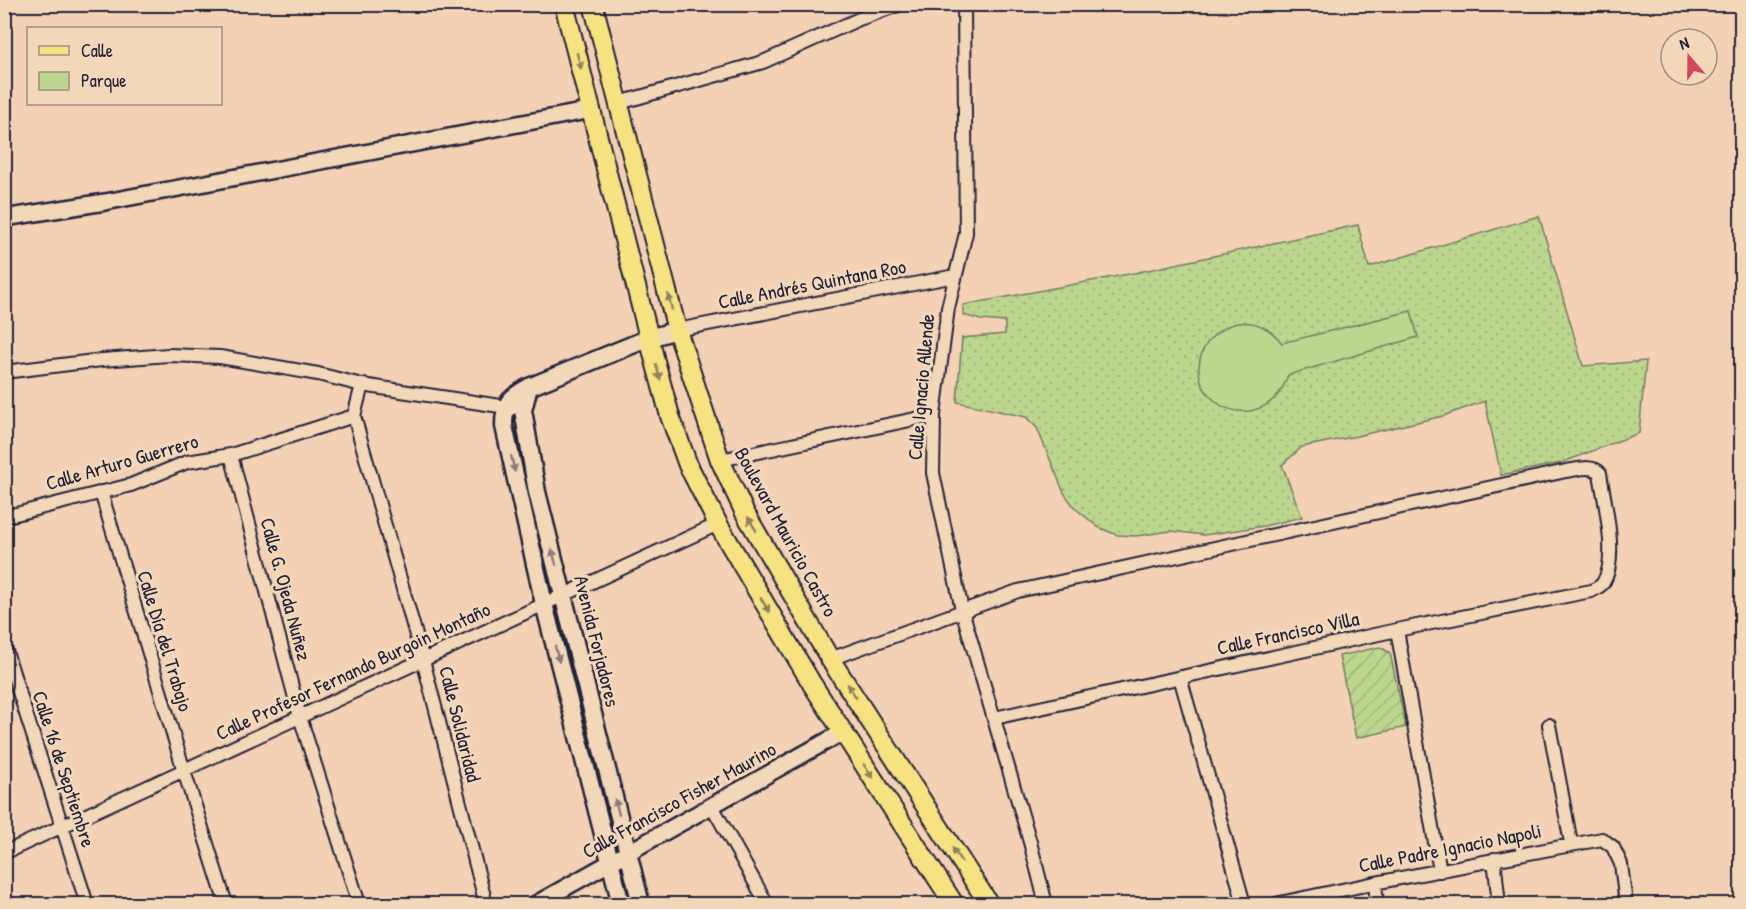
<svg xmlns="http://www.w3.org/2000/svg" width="1746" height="909" font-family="'Patrick Hand',sans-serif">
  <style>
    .grass { fill: url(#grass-dots); stroke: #6f7c64; stroke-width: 1.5 }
    .park { fill: #bcd68d; stroke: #6f7c64; stroke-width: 1.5 }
    .garden { fill: url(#garden-furrows); stroke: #6f7c64; stroke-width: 1.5 }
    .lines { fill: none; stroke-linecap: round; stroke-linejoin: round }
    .minor-casing { stroke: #22223b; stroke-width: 16 }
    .tertiary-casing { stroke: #22223b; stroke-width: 20 }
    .secondary-casing { stroke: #22223b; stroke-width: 21 }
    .primary-casing { stroke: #22223b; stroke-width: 22 }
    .minor { stroke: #f2d7b9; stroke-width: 12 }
    .tertiary { stroke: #f2d7b9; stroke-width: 15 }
    .secondary { stroke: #f2d7b9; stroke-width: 16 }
    .primary { stroke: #f6e281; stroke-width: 18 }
    .oneway { fill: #8c825e }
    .oneway2 { fill: #8a7c7a }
    .labels { text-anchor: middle; stroke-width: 6; stroke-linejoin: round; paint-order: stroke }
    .street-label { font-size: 20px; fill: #22223b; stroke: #f2d7b9 }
  </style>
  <defs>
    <pattern id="grass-dots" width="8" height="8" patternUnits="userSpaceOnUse" patternTransform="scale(1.5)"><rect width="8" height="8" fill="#bcd68d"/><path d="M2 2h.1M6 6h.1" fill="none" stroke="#a1b77b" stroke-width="1.8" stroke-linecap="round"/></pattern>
    <pattern id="garden-furrows" width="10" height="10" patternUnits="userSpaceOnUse" patternTransform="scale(1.5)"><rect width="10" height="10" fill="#bcd68d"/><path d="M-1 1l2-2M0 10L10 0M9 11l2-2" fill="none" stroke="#a1b77b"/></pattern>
  </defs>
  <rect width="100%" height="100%" fill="#f4d1b5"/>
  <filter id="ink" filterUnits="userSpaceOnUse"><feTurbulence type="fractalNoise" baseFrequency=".0167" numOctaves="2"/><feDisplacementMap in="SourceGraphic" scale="12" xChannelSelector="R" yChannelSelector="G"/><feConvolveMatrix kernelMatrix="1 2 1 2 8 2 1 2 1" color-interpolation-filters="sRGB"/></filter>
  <g filter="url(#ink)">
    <path class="grass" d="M1539,216l44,150 63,-5 -7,72 -78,30 -60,12 -16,-74 -42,15 -86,20 -55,11 -20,18 20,52 -38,9 -60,9 -33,-4 -35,5 -19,-1 -19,-8 -23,-19 -11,-15 -27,-65 -11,-11 -69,-15 5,-64 43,-4v-12l-24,-2 -18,-5v-10l171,-32 224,-48 11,42z"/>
    <path class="park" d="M1411,311l7,26 -130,38c-6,19 -19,33 -39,36 -12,1 -25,-2 -34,-10 -48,-42 23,-114 67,-58z"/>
    <path class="garden" d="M1380,647l10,6 16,74 -50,11 -17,-82z"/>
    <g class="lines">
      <defs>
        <path id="minor" d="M964,4l2,229 -18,75 -14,107 -1,58 29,137 68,232 16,62
          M619,103l144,-41 96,-43 42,-15
          M677,330l278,-54
          M4,372l98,-12 67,-5 51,2 98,17 44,11 151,23
          M362,385l-8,31 69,244 63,244
          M231,455l69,262 59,187
          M720,460l214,-45
          M101,492l83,279 42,133
          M4,517l127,-32 56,-23 44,-7 123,-39
          M1397,630l43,241
          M4,645l83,259
          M830,659l188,-68 548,-120c11,-1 26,-7 34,2 4,28 19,85 3,110 -3,4 -8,6 -12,8l-194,39 -403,88
          M1180,677l64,227
          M1549,725l22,118
          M712,806l55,98
          M4,853l714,-329
          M1494,859l5,45
          M1375,883l2,21
          M1275,904l100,-21 227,-44 11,8 8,17 5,40"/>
        <path id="tertiary" d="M4,218l101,-16 487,-92
          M536,904l307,-172"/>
        <path id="secondary" d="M529,387l-6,23 14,82 104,412
          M621,904l-77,-300 -40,-178c0,-23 5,-28 25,-39l120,-49 28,-8"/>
        <path id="primary" d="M564,4l91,357 15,55 18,49 30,59 94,160 142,220
          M593,4l84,326 43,130 25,53 85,146 159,245"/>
      </defs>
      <use href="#minor" class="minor-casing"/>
      <use href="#tertiary" class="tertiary-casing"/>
      <use href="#secondary" class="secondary-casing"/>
      <use href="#primary" class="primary-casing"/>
      <use href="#minor" class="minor"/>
      <use href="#tertiary" class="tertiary"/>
      <use href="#secondary" class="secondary"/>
      <use href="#primary" class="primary"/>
    </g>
    <defs><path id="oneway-solid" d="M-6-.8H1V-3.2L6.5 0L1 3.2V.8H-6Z" transform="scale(1.5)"/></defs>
    <g class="oneway">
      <use href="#oneway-solid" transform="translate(579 61) rotate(75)"/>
      <use href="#oneway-solid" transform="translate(670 302) rotate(-104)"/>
      <use href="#oneway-solid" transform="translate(658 372) rotate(74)"/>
      <use href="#oneway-solid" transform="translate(752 524) rotate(-121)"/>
      <use href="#oneway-solid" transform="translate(765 605) rotate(59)"/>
      <use href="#oneway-solid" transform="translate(852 691) rotate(-123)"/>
      <use href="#oneway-solid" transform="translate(868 771) rotate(57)"/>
      <use href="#oneway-solid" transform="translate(957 855) rotate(-123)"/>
    </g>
    <g class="oneway2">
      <use href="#oneway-solid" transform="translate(513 464) rotate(77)"/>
      <use href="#oneway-solid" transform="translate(554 557) rotate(-105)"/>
      <use href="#oneway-solid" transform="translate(557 654) rotate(75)"/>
      <use href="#oneway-solid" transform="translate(617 807) rotate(-104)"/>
    </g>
  </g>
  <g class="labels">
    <g class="street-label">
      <text transform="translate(812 284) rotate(-11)" y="7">Calle Andrés Quintana Roo</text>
      <text transform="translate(921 387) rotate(-85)" y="7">Calle Ignacio Allende</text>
      <text transform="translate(122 462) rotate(-16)" y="7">Calle Arturo Guerrero</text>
      <text transform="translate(786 532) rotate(61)" y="7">Boulevard Mauricio Castro</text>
      <text transform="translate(286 589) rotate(75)" y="7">Calle G. Ojeda Nuñez</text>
      <text transform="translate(1288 633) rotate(-12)" y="7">Calle Francisco Villa</text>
      <text transform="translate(165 641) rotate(73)" y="7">Calle Día del Trabajo</text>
      <text transform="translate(597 641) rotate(76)" y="7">Avenida Forjadores</text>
      <text transform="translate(353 671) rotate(-25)" y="7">Calle Profesor Fernando Burgoin Montaño</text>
      <text transform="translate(460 724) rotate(76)" y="7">Calle Solidaridad</text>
      <text transform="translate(64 769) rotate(72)" y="7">Calle 16 de Septiembre</text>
      <text transform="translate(679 800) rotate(-29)" y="7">Calle Francisco Fisher Maurino</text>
      <text transform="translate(1450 848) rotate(-11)" y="7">Calle Padre Ignacio Napoli</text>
    </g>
  </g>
  <rect width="1746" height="909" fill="none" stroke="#f2d7b9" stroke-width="24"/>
  <rect x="12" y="12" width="1722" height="885" fill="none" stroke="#22223b" stroke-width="2" filter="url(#ink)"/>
  <rect x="27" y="27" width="195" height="78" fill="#f2d7b9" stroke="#9f8f87" stroke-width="1.5"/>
  <rect x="39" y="46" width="30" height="9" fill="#f6e281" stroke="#9f8f87" stroke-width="1.5"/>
  <text x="81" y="57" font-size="18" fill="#22223b">Calle</text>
  <rect x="39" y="72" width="30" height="18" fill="#bcd68d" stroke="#9f8f87" stroke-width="1.5"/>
  <text x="81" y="87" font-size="18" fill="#22223b">Parque</text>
  <g transform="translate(1689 57) rotate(340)"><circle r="28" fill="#f2d7b9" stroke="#9f8f87" stroke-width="1.5"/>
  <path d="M0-4.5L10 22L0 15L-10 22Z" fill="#d1495b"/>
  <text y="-9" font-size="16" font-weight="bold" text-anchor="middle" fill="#22223b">N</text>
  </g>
</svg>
